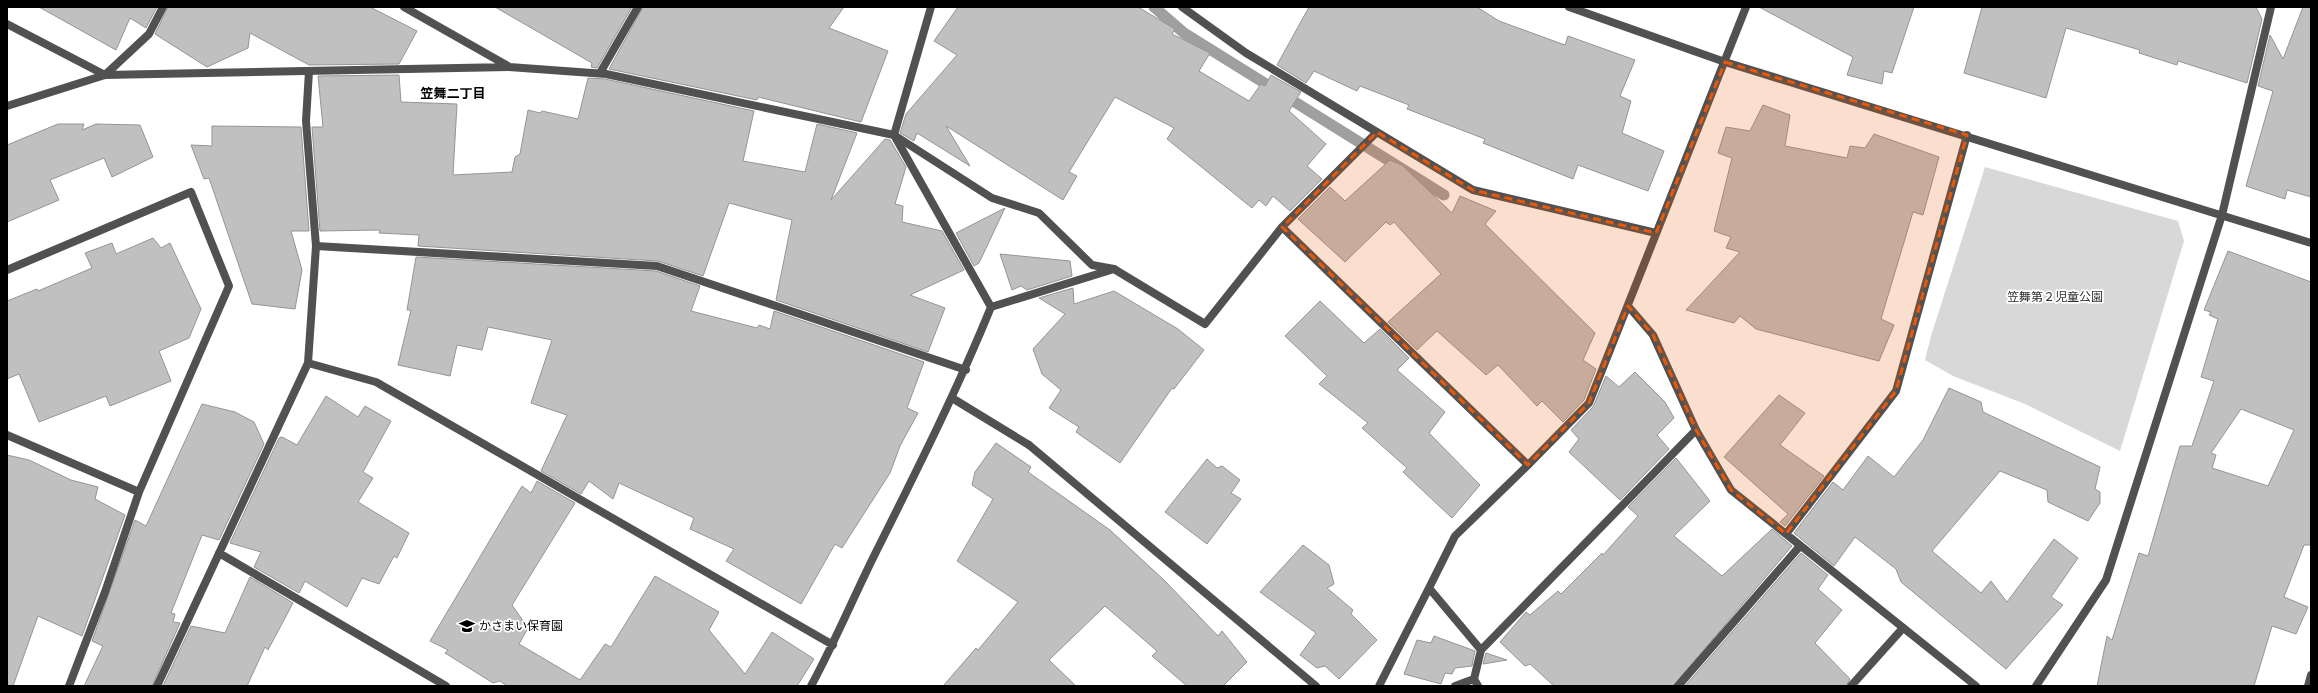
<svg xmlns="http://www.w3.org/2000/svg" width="2318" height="693" font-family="Ubuntu,'Noto Sans JP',sans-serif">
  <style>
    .green { fill: #d8d8d8 }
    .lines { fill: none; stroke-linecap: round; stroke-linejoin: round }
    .stream { stroke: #9f9f9f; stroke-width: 11 }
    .building { fill: #c0c0c0; stroke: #959595; fill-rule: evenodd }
    .service { stroke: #515151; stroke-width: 8 }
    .minor { stroke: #515151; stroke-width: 8 }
    .marked { fill: #e8590c; fill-opacity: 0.2; stroke: #e8590c; stroke-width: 3; stroke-dasharray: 8 5; stroke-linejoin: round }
    .labels { text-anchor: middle; stroke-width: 3.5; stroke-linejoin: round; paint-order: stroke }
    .park-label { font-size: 12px; fill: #2f2f2f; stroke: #fff }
    .poi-label { font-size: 12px; fill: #000; stroke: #fff; text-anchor: start }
    .neighbourhood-label { font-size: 13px; font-weight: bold; fill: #000; stroke: #fff }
  </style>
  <rect width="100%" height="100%" fill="#fff"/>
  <path class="green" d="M1985,167l193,54 6,20 -64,210 -95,-47 -72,-28 -28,-16 6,-24z"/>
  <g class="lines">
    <path class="stream" d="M1154,7l30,26 260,162"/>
  </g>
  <path class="building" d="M39,7h118l-11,21 -16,-10 -14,32z
    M168,7h202l47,24 -18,33 -90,1 -59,-32 -2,15 -41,19 -52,-33z
    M495,7h137l-35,61 -6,-1 1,-4z
    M643,7h201l-15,21 59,23 -27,71 -103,-25 -1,3 -148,-31z
    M958,7h180l37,22 -3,5 38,19 -11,18 50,30 12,-17 4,2 6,-11 30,17 -12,19 37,33 -19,22 15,13 -32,32 -17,-15 -7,10 -7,-6 -7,8 -85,-69 7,-11 -59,-31 -46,75 8,4 -14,24 -117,-74 24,40 -53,-33 -3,8 -14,-8 6,-19 51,-59 -23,-14z
    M1309,7h168l22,14 66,24 3,-9 67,24 -15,36 11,5 -9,32 42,18 -16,40 -70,-26 -5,14 -90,-36 2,-4 -78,-30 2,-4 -49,-19 -3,5 -43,-20 -8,12 -29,-18z
    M1759,7h155l-22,66 -8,-2 -2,13 -35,-9 6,-18z
    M1982,7h274l6,12 -15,64 -69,-22 -1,4 -38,-12 1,-3 -74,-22 -20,70 -82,-25z
    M2303,7h8v190l-24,-7 -2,9 -39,-13 27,-95 -15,-5 12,-51 13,24z
    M399,75l2,27 56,2 -4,71 59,-3 3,-15 5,-3 8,-44 12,3 2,-2 36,8 10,-41 17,1 149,32 -11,50 62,11 12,-48 40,9 -26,67 54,-61 5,1 16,27 -11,37 8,2 -1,16 40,9 22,39 -54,25 35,13 -17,44 -152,-52 16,-80 -63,-17 -26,73 -45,-15 -240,-15 1,-11 -40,-2 1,-3 -60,1 -8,-104h11l-5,-51z
    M1763,105l27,10 -5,31 62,12 3,-12 15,2 9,-14 65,23 -16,58 -10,-3 -32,107 13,6 -15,36 -123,-32 -16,-13 -6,7 -48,-13 54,-58 -14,-4 5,-11 -17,-6 18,-73 -14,-5 8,-26 24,4z
    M58,124h26l-2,6 14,-6 44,1 13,32 -41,20 -8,-19 -54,22 9,20 -52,22v-77z
    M212,126l89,1 8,104h-18l11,39 -7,39 -43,-5 -43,-126 -5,1 -13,-34 21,1z
    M1390,160l12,5 50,48 8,-17 36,15 -11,13 110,109 -12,27 13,9 -12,31 -21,22 -21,-21 -5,5 -39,-41 -12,10 -49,-44 -20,19 -29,-28 53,-48 -47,-52 -4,3 -4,-3 -41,40 -47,-43 32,-32 15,14z
    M1005,208l-26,55 -5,3 -18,-33z
    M153,238l8,10 9,-5 31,66 -12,29 -30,13 12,30 -61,25 -4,-10 -67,26 -20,-48 -12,5v-78l30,-12 1,2 54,-23 -7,-15 27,-10 4,11z
    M2228,251l83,31v263h-7l-20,52 24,10 -12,27 -24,-8 -18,60h-157l10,-50 5,4 27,-87 9,3 32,-110h12l22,-65 -13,-4 17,-58 -9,-4 2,-3 -7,-2zM2241,409l53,21 -26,56 -56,-18 4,-13 -5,-2z
    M1000,254l70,7 2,15 -45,14 -6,-4 -9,4z
    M416,257l240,14 44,15 -9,25 66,17 2,-3 11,4 4,-18 150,51 -17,46 11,5 -18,33 -10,27 -48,75 -7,-4 -34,60 -75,-43 8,-12 -44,-20 4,-11 -75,-35 -6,16 -24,-18 -8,13 -40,-23 26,-56 -36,-12 21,-63 -64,-13 -6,23 -25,-5 -7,31 -52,-11 13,-55h-4z
    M1073,288l1,16 40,-13 64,38 26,21 -30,39 -2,-1 -52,75 -44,-31 3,-5 -30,-19 12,-18 -19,-16 -9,-25 32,-35 -26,-16z
    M1320,301l44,42 16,-14 29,29 -12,12 48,42 -16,21 51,52 -28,33 -49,-46 4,-4 -45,-40 6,-5 -49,-39 8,-8 -42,-40z
    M1635,372l30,30 9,16 -17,17 12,14 -49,51 -51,-48 10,-13 -8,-9 22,-23 13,-31 13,11z
    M1949,388l32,14 2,10 117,55 -5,22 5,3v11l-12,18 -40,-19 -1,-12 -47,-19 -68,80 49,42 10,-12 16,21 47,-63 24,19 -27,39 12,8 -57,64 -105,-87 -5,-13 -41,-32 -21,29 -40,-33 39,-51 10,8 25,-34 26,21 29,-37z
    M1779,395l26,18 -25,32 44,31 -39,50 -5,-4 8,-8 -64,-57z
    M326,396l32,21 7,-11 26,15 -28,51 10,6 -15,24 51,31 -12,25 -3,-2 -15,28 -17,-6 -15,29 -42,-26 -6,12 -45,-26 7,-15 -31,-9 49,-105 3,-1 15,8z
    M202,404l33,8 19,10 10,22 -45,96 -17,-5 -31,78 4,1 -2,8 7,1 -28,63h-68l19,-40 -11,-5 43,-121 11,6z
    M996,443l35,24 -3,5 82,58 55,51 53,55 4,-5 25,31 -24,24h-36l-35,-30 5,-5 -52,-45 -56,54 27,26h-133l33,-38 2,2 40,-48 -61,-41 36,-62 -21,-14 3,-13z
    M7,455l22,5 42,20 27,7 -3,12 30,16 -43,121 -44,-20 -25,70h-6z
    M1676,458l34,43 -36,35 48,40 50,-47 20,17 -119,140h-119l-24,-22 -5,2 -25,-24 26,-30 4,3 28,-24 3,3 41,-41 1,2 35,-39 -10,-9z
    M1207,459l10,9 5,-2 18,14 -9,13 10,6 -34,45 -42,-32z
    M537,481l38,22 -63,102 16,23 -9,16 61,36 25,-36 6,3 44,-71 64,36 -10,18 36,44 27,-42 42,27 -17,27h-290l-7,-5 -7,2 -48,-30 3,-3 -18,-9 92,-155 9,7z
    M1303,545l26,20 5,19 -7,4 26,22 -2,4 26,26 -38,39 -14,-13 -8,2 -17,-13 16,-22 -56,-41z
    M1801,553l27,22 -10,14 24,21 -27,33 35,36 -4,7h-161z
    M250,577l43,26 -25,47 -3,-3 -18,39h-84l28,-60 34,7z
    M1434,636l41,15 -3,15 -17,2 -3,6 -7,-1 -4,11 -37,-10 13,-34 14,3z
    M1486,653l21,7 -24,4z"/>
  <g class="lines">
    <path class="service" d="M309,71l-3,50 10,125
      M894,135l98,63 47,15 53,52 22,4
      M952,398l77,47
      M1481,650l-52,-62 26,-52 73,-71
      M1379,686l50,-98
      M1455,686l19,-7
      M1478,686l-4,-7 7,-29 215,-220
      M1678,686l122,-140
      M1851,686l52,-58"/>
    <path class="minor" d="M404,7l104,59
      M1182,7l64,46 227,137 183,43
      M1569,7l156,55 586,181
      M7,24l98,51
      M600,73l38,-66
      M105,75l44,-41 14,-27
      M7,106l98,-31 404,-8 97,7 288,61
      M1282,227l95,-95
      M7,270l184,-78 38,94 -90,206 -34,100 -36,94
      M1628,306l25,29 43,95 35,60 245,196
      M991,307l123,-38 91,55 77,-97 246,238 61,-62 157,-396
      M308,363l8,-117 341,20 309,104
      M7,435l132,57
      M1029,445l287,241
      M1786,534l110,-143 71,-256
      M219,553l227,133
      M157,686l151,-323 68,19 457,263
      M811,686c25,-46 45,-95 69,-142 39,-78 78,-156 111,-237l-97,-172 37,-128
      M2036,686l70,-106 116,-365 49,-208
      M2308,686l3,-11"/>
  </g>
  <path class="marked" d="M1725,62l242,73 -71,256 -110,143 -55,-44 -35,-60 -43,-95 -25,-29 -39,97 -61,62 -246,-238 95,-95 96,58 183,43z"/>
  <defs>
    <symbol id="school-bare" viewBox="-9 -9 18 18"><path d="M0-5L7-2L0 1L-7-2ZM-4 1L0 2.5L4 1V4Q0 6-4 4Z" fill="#000" stroke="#fff" stroke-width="2.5" paint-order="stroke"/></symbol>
  </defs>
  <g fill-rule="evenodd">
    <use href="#school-bare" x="456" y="615" width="22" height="22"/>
  </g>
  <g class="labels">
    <g class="park-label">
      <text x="2055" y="301">笠舞第２児童公園</text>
    </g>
    <g class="poi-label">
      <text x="479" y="630">かさまい保育園</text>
    </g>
    <g class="neighbourhood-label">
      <text x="453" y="98">笠舞二丁目</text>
    </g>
  </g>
  <rect width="2318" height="693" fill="none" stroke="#000000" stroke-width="16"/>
</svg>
